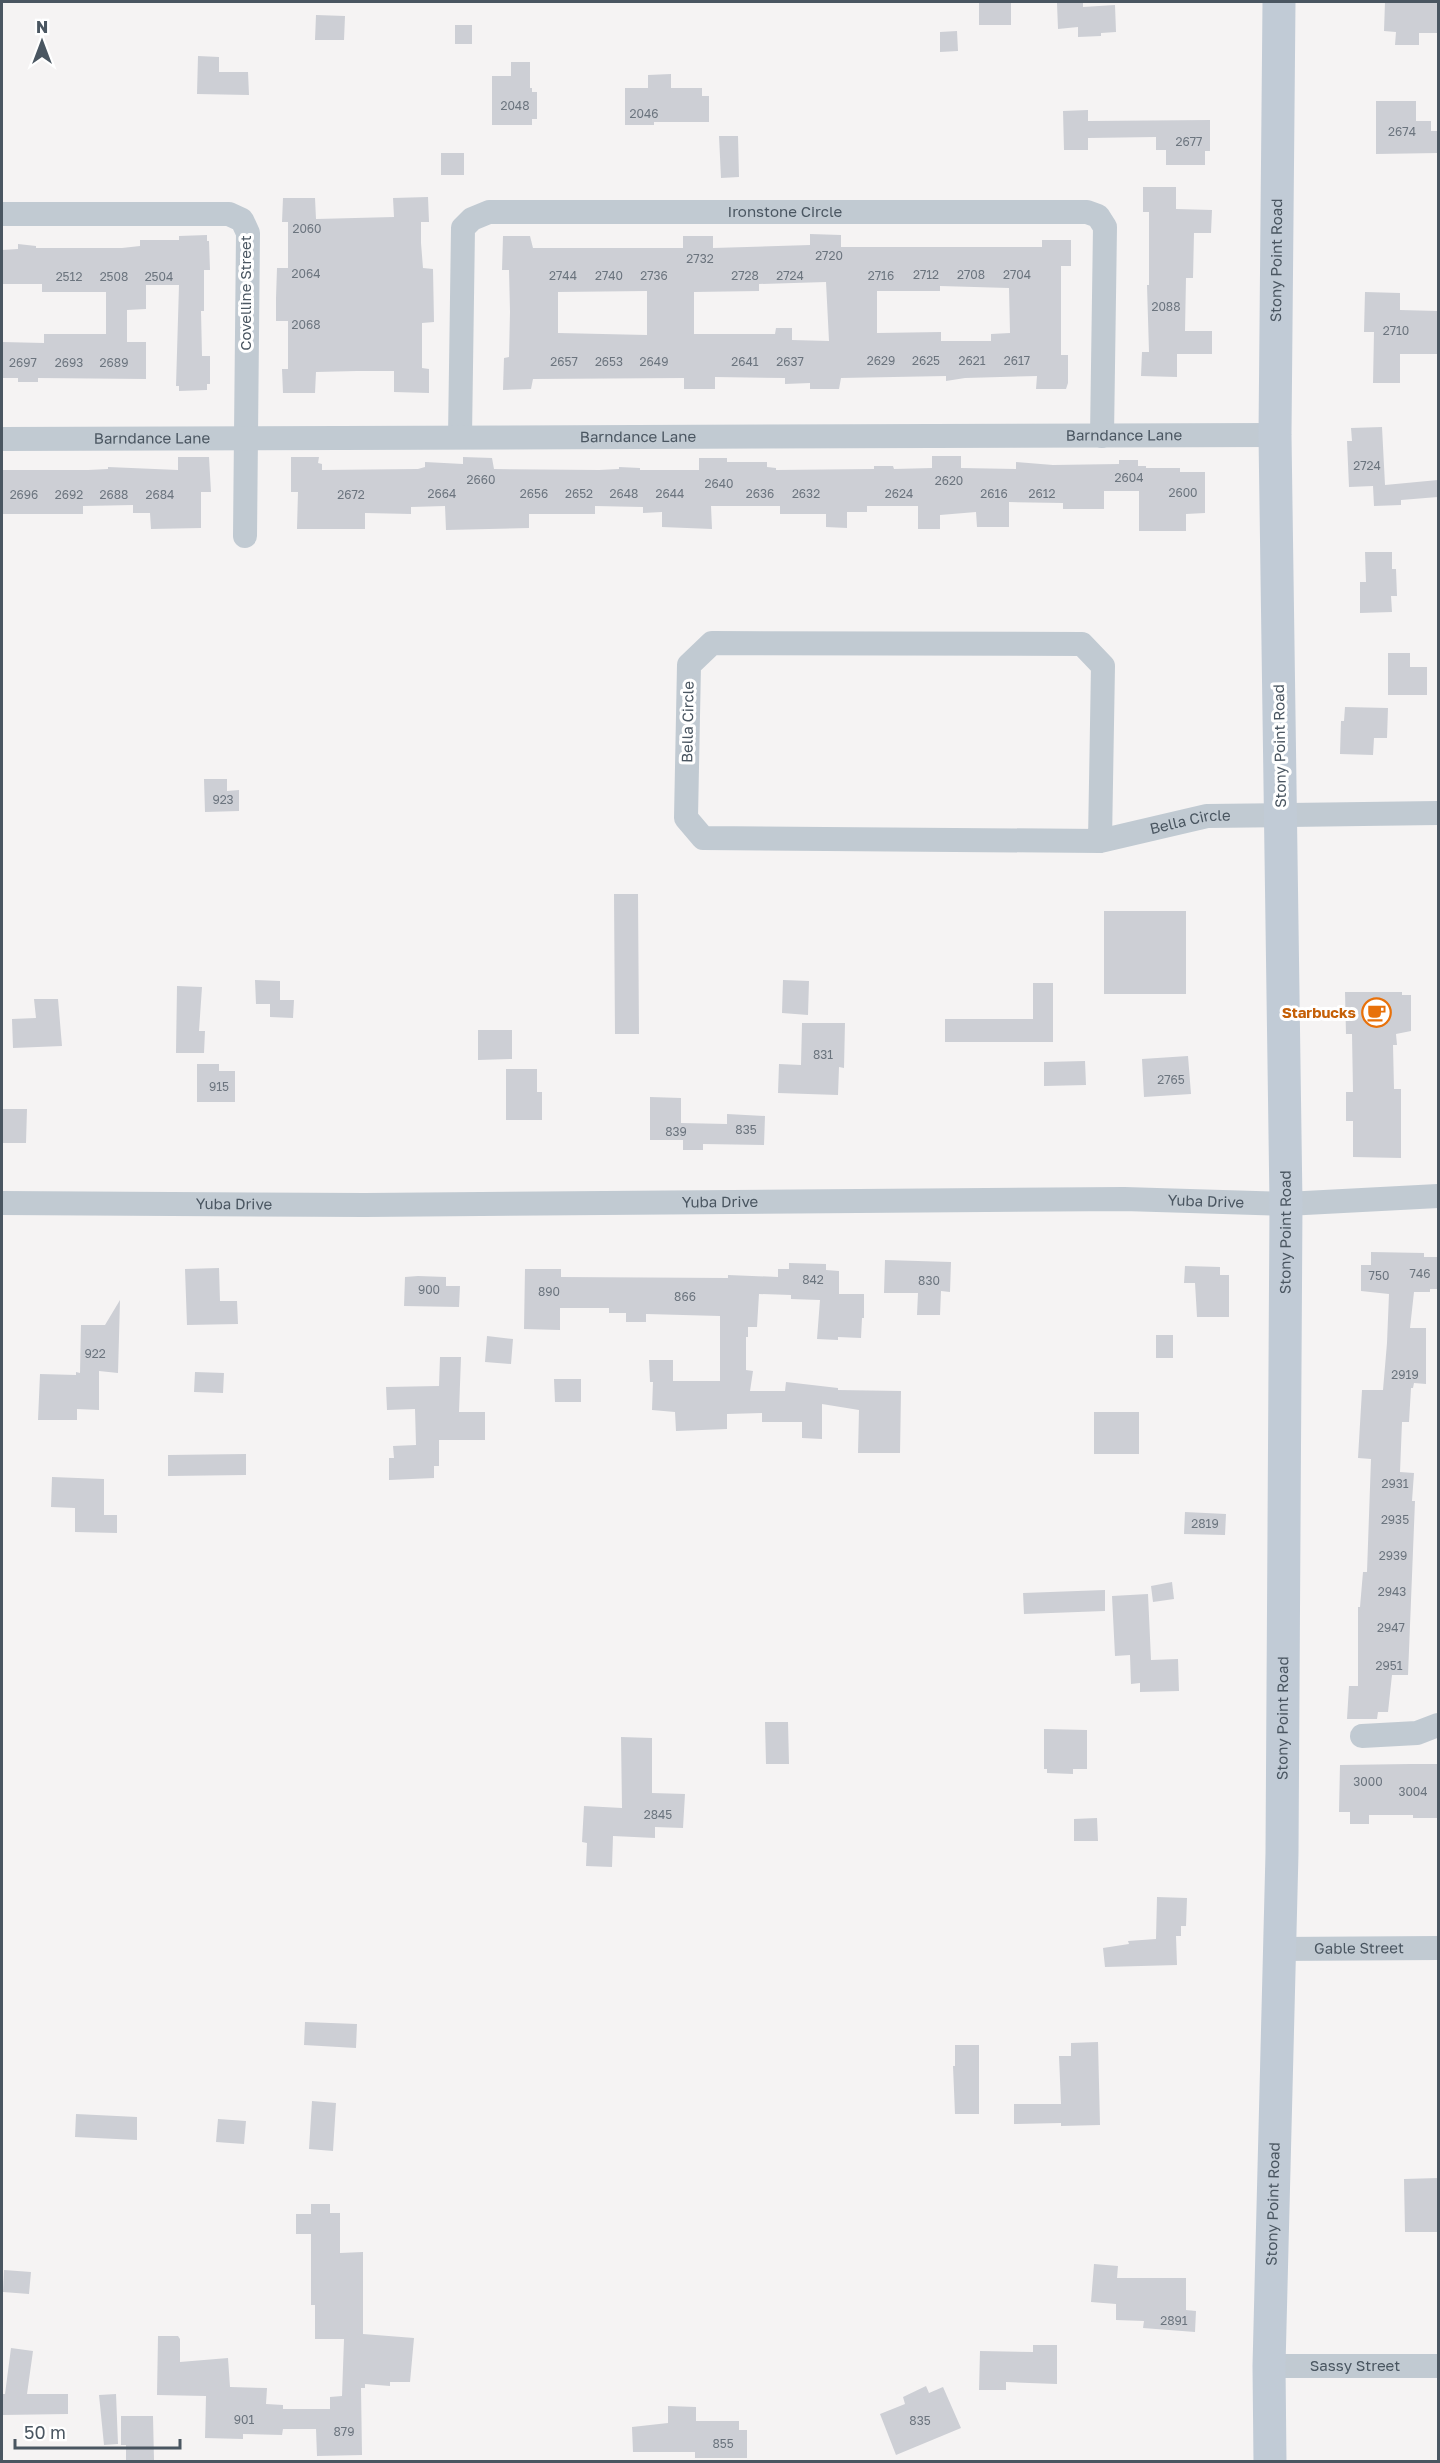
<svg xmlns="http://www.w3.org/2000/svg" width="1440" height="2463" font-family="'Golos Text',sans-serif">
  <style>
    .building { fill: #cdcfd5; fill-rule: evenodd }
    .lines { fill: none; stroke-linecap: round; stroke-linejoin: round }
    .street { stroke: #c1cad2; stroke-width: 24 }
    .secondary { stroke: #c1cbd6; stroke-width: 33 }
    .labels { text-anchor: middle; stroke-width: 6; stroke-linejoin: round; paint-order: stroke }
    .number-label { font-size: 12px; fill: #6b747e }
    .street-label { font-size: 15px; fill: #4a5661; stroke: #fff }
    .food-label { font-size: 15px; font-weight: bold; fill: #c56008; stroke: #fff; text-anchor: end }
  </style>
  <rect width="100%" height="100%" fill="#f5f3f3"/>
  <path class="building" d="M979,2h32v23h-32z
    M1083,2v5l32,-2 1,27 -15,1v3l-23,1v-10l-20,2 -1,-26z
    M1385,2h53v31h-19v12h-24l1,-13 -12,-1z
    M316,15l29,1 -1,24h-29z
    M455,25h17v19h-17z
    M957,31l1,20 -18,1v-20z
    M198,56l21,1v15h29l1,23 -52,-1z
    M511,62h19v26h2v4h5v27h-5v6h-40v-49h19z
    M671,74v14h31v8h7v26h-55v3h-29v-37h23v-13z
    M1376,101h40v20h15v10h7v22l-62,1z
    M1088,110v11l122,-1v31h-5v14h-39v-15h-10v-13l-68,1v12h-24l-1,-39z
    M719,136h19l1,41 -18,1z
    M441,153h23v22h-23z
    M1143,187h33v22l36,1 -1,23h-17l-1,45h-7l-1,53h27v23h-35v23l-36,-1 1,-24h7l-2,-67h2v-73h-6z
    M428,197l1,25h-8v21l2,25 10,1 1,53 -12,1v45l7,1v24l-35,-1v-21h-37l-41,1 -1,21h-32l-1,-24h6v-48h-12v-23l1,-30h11v-46h-6l1,-24h32l1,21 78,-2 -1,-19z
    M810,234l31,1v12h201v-7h29v26h-10v89h7v28l-2,6h-30l1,-13 -72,2 -19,3v-5l-105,2 -2,11h-29v-6l-25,1v-6l-70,-1v12h-31v-11l-151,1 -2,10 -28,1 1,-32 5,-1 1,-45 -1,-42h-7l1,-34h27l3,12h150v-12h30v12l97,-3zM826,282l3,59 -37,-1v-12h-16l-1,6h-81v-42l65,-1v-7zM940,286l69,2 1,45 -19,1v7h-50v-9l-64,1v-42h63zM647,291v44l-89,-2v-41z
    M207,235v6h2l1,29h-6v41h-3l1,45h8v28h-3v6l-28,1v-5h-3l3,-101h-33v24l-19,1v32h19v37l-108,-1v4h-20v-4h-16v-36l42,1v-9h62v-42h-64v-8h-40v-34l16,-1v-5l18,2v2h86l18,-2v-6h39v-4z
    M1365,292l35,1v17l38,1v43h-38v29h-27l1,-51h-10z
    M1382,427l3,58 53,-5v17l-37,3v5l-27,1 -1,-20 -24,1 -2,-46h5l-1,-13z
    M932,456h29v12l55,1v-7l37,3 66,-1v-4h19v6h8v2h34v4h25v41l-19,1v17h-47v-40h-35v18h-41v-6l-54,-1v25h-32l-1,-15 -36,3v14h-22v-23h-51v6h-20v16l-21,-1v-13h-46v-8h-69l1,23 -50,-2v-15l-19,1v-6l-48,-1v8h-66v14l-83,2 -1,-24 -34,1v7l-46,-1v16h-68l1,-37h-7v-35h28l-1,6 4,1v6l96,-1 7,-2v-5l38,2v-7l29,1 2,11 105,1 20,-1v-2l21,1v2h59v-12h28v4h40v5l9,1v2l98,-1v-3h19l1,3 38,-1z
    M178,457h31l2,35h-10v36l-50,1 -1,-16h-17v-8l-50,1v8h-81v-44h86l20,-1v-2l70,3z
    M1365,552h27v17h4l1,27h-6l1,16 -32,1v-31h6z
    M1388,653h22v14h17v28h-39z
    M1345,707l43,1 -1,30h-13l-1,17 -33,-1 1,-33h3z
    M204,779h23v12l12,-1v21l-34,1z
    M614,894h24l1,140h-24z
    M1104,911h82v83h-82z
    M255,980l25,1v19h14l-1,18 -23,-1v-13h-14z
    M783,980l26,1 -1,34 -26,-2z
    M1033,983h20v59h-108v-23h88z
    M177,986l25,1 -3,44h6l-1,22h-28z
    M1345,992h57v3h9v36l-15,3 1,11h-4l1,44h7v69l-48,-1v-36h-7v-29h7l-1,-58h-6z
    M34,999h24l4,47 -49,2 -1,-29 24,-1z
    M802,1023h43l-1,45 -5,-1 -1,28 -60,-2 1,-29 22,1z
    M478,1030h34v29l-34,1z
    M1188,1056l3,38 -47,3 -2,-38z
    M1085,1061l1,24 -42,1v-24z
    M197,1064h22v7h16v31h-38z
    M506,1069h31v23h5v28h-36z
    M650,1097l31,1v25l46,1v-10l38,2 -1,29 -61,-1v6h-20v-10h-33z
    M2,1109h25l-1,34h-24z
    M1371,1252l53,1v4h14v32h-8v3h-16l-4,36h16v56l-12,-1 -1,5h-2l-2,34h-7l-2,50 14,1 -2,28h3l-7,174h-16l-4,37h-10l-1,7h-30l2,-33h9v-79h2l3,-35h4l4,-113 -13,-1 4,-68h21l4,-47 2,-49 -28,-3v-26h10z
    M885,1260l66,2 -1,30 -9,-1 -1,24h-23l1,-22h-34z
    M789,1263l37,1v6l13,1v23h25v24h-2l-1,20 -23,-1v3l-21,-1 3,-39 -29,-1v-4l-32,-1 -2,33h-9v10h-2v33l7,1 -3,20h35l1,-9 52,6v2l63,1 -1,62h-42l1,-43 -37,-6v35l-20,-1v-16h-40v-9l-35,1v15l-51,2 -1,-19 -23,-2 1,-28h-3l-1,-22h24v21h47v-65l-74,-2v8h-20v-9h-17v-5h-49v22l-36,-1 1,-60h36v8l167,1v-3l50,2v-8h11z
    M1185,1266l35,1v8h9v42h-32l-2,-34h-11z
    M219,1268l1,33h17l1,23 -51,1 -2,-56z
    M418,1276l28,1v9h14l-1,21 -55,-1 1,-29z
    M120,1300l-2,73 -19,-2v39l-22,-1v11h-39l2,-46 36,1v-3l4,1 1,-48h24z
    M1156,1335h17v23h-17z
    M487,1336l26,3 -2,25 -26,-2z
    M440,1357h21l-2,55h26v28h-46v26h-5v12l-45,2v-22h5l-1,-12 23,-1 -1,-36 -28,1 -1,-23 53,-1z
    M195,1372l29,1 -1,20 -29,-1z
    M554,1379h27v23h-26z
    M1094,1412h45v42h-45z
    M246,1454v21l-78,1v-21z
    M52,1477l52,2v36h13v18l-42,-1v-24l-24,-1z
    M1185,1512l41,2 -1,21 -41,-1z
    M1172,1582l2,17 -21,3 -2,-16z
    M1105,1590v21l-81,3 -1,-21z
    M1148,1594l3,66 27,-1 1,32 -39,1v-9l-9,1 -1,-29 -15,1 -3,-60z
    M765,1722h23l1,42h-23z
    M1044,1729l43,1v39h-14v5l-26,-1v-4h-3z
    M621,1737l31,1v55l33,1 -2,34 -28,-1v11l-42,-2 -1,31 -26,-1 1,-23 -5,-1 2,-36 38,2z
    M1410,1764h28v54h-25v-3h-44v9h-19v-12h-11l1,-47z
    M1097,1818l1,23h-24v-22z
    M1157,1897l30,1 -1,28h-5v10h-5l1,29 -72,2 -2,-19 26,-4 -1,-3 28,-2z
    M305,2022l52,2 -1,24 -52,-3z
    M1098,2042l2,83 -39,1v-3l-47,1v-20h47l-2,-48h12v-13z
    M955,2045h24v69h-24l-2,-48h2z
    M312,2101l24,2 -3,48 -24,-2z
    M76,2114l61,3v23l-62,-3z
    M218,2119l28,2 -2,23 -28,-2z
    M1438,2178v54h-33l-1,-53z
    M311,2204h19v9h10v40l23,-1v82l51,4 -4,44h-20v4l-25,-2v4h-4l1,67 -45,1 -1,-27h-33l-1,6 -39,-1v5l-38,-1 1,-42 -49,-1 1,-59h20l2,3v23l48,-4 2,29 37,1 -1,16 17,1v4h47v-12l12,-1 2,-57h-29v-34h-4v-71h-15v-20h15z
    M1094,2264l24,2 -1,12h69v32l10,1 -1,21 -52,-4 1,-7 -28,-1v-16l-25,-2z
    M4,2270l27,2 -2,22 -26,-2z
    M1033,2345h24v39l-51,-2v8h-27l1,-39 53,1z
    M11,2348l22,3 -6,43h41v20l-66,1v-21h3z
    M926,2386l3,7 14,-6 18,41 -65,27 -16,-41 25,-10 -2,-7z
    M116,2394l2,50 -14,1 -5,-50z
    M668,2406l28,1v14h43v9h8v28h-52v-6h-62l-1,-25 36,-4z
    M121,2416h32l1,44h-28v-15h-5z"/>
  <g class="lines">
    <g class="street">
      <path d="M2,214h227l13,6 6,13 -3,303"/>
      <path id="s1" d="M460,437l3,-209 9,-9 17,-7h598l11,4 7,11 -3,209"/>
      <path id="s2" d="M2,439l1273,-4"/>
      <path id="s3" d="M1100,841l3,-175 -21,-22 -370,-1 -23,22 -3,153 17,20 397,3 107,-25 231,-3"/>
      <path id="s4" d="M2,1203l363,2 759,-6 162,5 152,-8"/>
      <path d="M1362,1736l55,-3 21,-8"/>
      <path id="s5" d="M1279,1949l159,-1"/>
      <path id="s6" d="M1269,2366h169"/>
    </g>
    <path class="secondary" id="s7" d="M1270,2462l-1,-96 13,-513 4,-649 -11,-769 4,-433"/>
  </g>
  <defs>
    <symbol id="cafe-ring" viewBox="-11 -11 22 22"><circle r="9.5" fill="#fff" stroke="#e8710a" stroke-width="1.5"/><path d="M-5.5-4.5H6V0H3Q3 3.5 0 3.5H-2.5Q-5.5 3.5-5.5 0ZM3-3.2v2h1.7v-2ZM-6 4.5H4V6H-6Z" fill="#e8710a"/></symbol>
  </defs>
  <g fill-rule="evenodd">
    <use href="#cafe-ring" x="1360" y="996" width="33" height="33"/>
  </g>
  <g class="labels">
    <g class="number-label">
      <text x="515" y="110">2048</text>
      <text x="644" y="118">2046</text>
      <text x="1402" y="136">2674</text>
      <text x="1189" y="146">2677</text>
      <text x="307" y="233">2060</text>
      <text x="829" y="260">2720</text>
      <text x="700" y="263">2732</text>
      <text x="306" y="278">2064</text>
      <text x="926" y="279">2712</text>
      <text x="971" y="279">2708</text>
      <text x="1017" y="279">2704</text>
      <text x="563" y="280">2744</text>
      <text x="609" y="280">2740</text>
      <text x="654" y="280">2736</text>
      <text x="745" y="280">2728</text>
      <text x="790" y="280">2724</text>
      <text x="881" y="280">2716</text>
      <text x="69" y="281">2512</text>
      <text x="114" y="281">2508</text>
      <text x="159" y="281">2504</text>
      <text x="1166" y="311">2088</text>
      <text x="306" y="329">2068</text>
      <text x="1396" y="335">2710</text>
      <text x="881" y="365">2629</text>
      <text x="926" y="365">2625</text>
      <text x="972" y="365">2621</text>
      <text x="1017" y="365">2617</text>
      <text x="564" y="366">2657</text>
      <text x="609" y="366">2653</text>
      <text x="654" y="366">2649</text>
      <text x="745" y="366">2641</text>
      <text x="790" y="366">2637</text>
      <text x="23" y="367">2697</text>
      <text x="69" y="367">2693</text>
      <text x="114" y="367">2689</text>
      <text x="1367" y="470">2724</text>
      <text x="1129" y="482">2604</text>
      <text x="481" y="484">2660</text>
      <text x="949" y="485">2620</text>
      <text x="719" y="488">2640</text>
      <text x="1183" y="497">2600</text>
      <text x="442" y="498">2664</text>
      <text x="534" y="498">2656</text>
      <text x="579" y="498">2652</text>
      <text x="624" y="498">2648</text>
      <text x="670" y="498">2644</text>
      <text x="760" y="498">2636</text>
      <text x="806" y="498">2632</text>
      <text x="899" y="498">2624</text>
      <text x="994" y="498">2616</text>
      <text x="1042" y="498">2612</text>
      <text x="24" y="499">2696</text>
      <text x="69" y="499">2692</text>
      <text x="114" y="499">2688</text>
      <text x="160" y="499">2684</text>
      <text x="351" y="499">2672</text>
      <text x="223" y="804">923</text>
      <text x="823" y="1059">831</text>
      <text x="1171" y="1084">2765</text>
      <text x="219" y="1091">915</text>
      <text x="746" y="1134">835</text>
      <text x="676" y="1136">839</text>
      <text x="1420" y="1278">746</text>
      <text x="1379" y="1280">750</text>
      <text x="813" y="1284">842</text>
      <text x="929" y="1285">830</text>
      <text x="429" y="1294">900</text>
      <text x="549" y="1296">890</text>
      <text x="685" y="1301">866</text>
      <text x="95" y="1358">922</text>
      <text x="1405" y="1379">2919</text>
      <text x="1395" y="1488">2931</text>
      <text x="1395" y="1524">2935</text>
      <text x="1205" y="1528">2819</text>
      <text x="1393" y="1560">2939</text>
      <text x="1392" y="1596">2943</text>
      <text x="1391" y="1632">2947</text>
      <text x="1389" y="1670">2951</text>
      <text x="1368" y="1786">3000</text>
      <text x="1413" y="1796">3004</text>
      <text x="658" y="1819">2845</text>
      <text x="1174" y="2325">2891</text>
      <text x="244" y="2424">901</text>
      <text x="920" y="2425">835</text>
      <text x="344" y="2436">879</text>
      <text x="723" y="2448">855</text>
    </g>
    <g class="street-label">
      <text dy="5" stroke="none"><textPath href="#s1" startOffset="536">Ironstone Circle</textPath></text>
      <text dy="5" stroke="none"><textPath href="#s7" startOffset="2202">Stony Point Road</textPath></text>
      <text transform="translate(246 293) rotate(-90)" y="5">Covelline Street</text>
      <text dy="5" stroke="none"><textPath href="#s2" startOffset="1122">Barndance Lane</textPath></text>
      <text dy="5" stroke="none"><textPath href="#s2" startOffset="636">Barndance Lane</textPath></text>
      <text dy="5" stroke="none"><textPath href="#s2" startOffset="150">Barndance Lane</textPath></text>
      <text transform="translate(688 722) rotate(-89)" y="5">Bella Circle</text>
      <text transform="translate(1280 746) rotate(-91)" y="5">Stony Point Road</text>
      <text dy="5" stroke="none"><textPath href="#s3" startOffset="1276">Bella Circle</textPath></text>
      <text dy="5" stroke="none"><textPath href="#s4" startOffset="1204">Yuba Drive</textPath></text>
      <text dy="5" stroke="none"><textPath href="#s4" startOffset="718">Yuba Drive</textPath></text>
      <text dy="5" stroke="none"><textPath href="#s4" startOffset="232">Yuba Drive</textPath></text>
      <text dy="5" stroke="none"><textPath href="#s7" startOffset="1230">Stony Point Road</textPath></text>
      <text dy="5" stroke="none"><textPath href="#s7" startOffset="744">Stony Point Road</textPath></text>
      <text dy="5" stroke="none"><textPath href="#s5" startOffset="80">Gable Street</textPath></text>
      <text dy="5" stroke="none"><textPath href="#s7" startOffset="258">Stony Point Road</textPath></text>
      <text dy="5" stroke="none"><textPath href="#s6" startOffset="86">Sassy Street</textPath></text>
    </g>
    <g class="food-label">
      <text x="1356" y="1018">Starbucks</text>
    </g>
  </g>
  <rect width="1440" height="2463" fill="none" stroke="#4a5661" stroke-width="6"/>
  <g transform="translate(42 42)" stroke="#ffffff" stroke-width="4.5" paint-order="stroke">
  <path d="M0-4.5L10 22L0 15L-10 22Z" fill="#4a5661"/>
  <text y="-9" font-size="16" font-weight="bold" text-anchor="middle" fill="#4a5661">N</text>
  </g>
  <path d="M15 2439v9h165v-9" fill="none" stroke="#4a5661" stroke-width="3"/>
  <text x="24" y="2439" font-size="18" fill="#4a5661" stroke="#ffffff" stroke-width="4.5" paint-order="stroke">50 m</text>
</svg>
